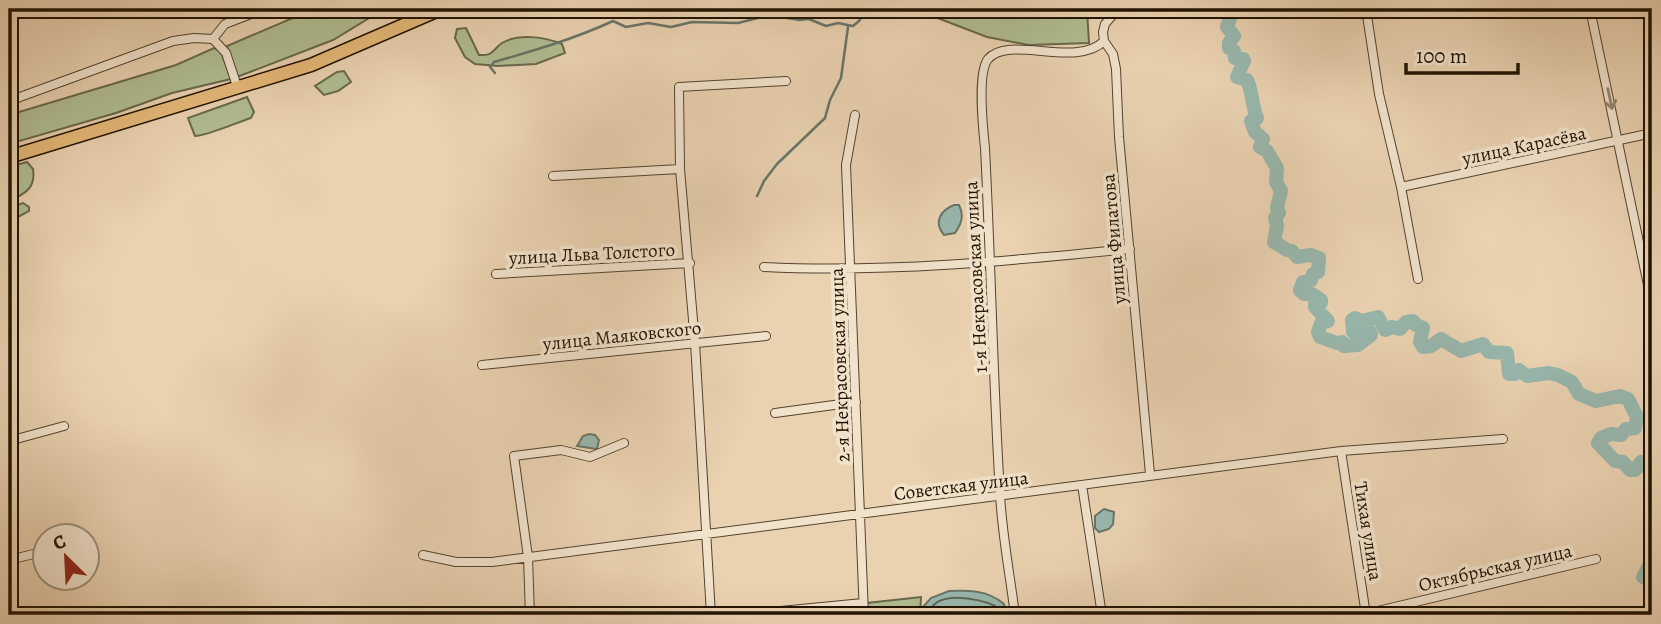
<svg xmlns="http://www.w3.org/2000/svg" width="1661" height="624" font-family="Alegreya,serif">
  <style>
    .green { fill: #b0bd91; stroke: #68684a; stroke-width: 2 }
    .water { fill: #98b7ad; stroke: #687569; stroke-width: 2 }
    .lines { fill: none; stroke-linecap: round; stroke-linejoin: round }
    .shore { stroke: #5c6558; stroke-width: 2 }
    .stream { stroke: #687569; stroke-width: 2.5 }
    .river { stroke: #98b7ad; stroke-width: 14 }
    .minor-casing { stroke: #53432e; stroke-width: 10 }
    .primary-casing { stroke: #211302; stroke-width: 15 }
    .minor { stroke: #f1e2cc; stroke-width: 8 }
    .primary { stroke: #e5b978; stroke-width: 12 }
    .oneway { stroke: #938571 }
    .labels { text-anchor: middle; stroke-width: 7; stroke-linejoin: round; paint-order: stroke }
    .street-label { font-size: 19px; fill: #211302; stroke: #f1e2cc }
  </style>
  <rect width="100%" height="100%" fill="#ead2b1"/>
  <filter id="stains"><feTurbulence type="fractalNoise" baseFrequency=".00286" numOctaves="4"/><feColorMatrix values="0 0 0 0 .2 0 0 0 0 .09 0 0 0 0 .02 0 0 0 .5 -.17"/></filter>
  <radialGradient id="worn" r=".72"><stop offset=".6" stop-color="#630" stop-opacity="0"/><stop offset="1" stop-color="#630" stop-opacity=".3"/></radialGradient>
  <path class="green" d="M314,9h70l-51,31 -96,37 -10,-31z
    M914,9h173l2,34 -60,2 -42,-8z
    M466,28l13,27c15,1 13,-5 23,-12 17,-10 43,-6 60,1l3,9 -29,11 -38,2 -23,-2 -10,-7 -10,-19 2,-9z
    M214,48l7,4 10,27 -59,14 -56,20 -107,31v-29l167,-50z
    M344,71l7,11 -13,9 -14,4 -9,-9 22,-14z
    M247,97l7,15 -3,6c-13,4 -45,18 -56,18l-7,-18z
    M27,162l6,7c3,19 -8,25 -24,32v-34z
    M23,203l6,4v4l-20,11v-14z
    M921,597l-1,18h-53v-12z"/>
  <path class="water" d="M954,205h5c5,10 3,18 -4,28l-11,2c-11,-13 -3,-25 10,-30z
    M589,434l6,1 4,5 -2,9 -20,-3 6,-10z
    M1104,509l10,3 -1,12 -4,5 -10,3 -4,-4v-12z
    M949,591c19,-1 39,-1 55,13l2,11h-83v-8l8,-9z"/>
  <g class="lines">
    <path class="shore" d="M929,615c4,-26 50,-17 66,-9l4,9"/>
    <path class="stream" d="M495,73l-5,-6 4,-5c42,-12 80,-23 119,-41l13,6 22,-4 23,4 21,-5 46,1 32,-8 29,5 10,-1 17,7 12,-3 15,3 6,-5 8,-12
      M757,196l7,-15 13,-17 48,-46 5,-18 11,-22 7,-51"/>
    <path class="river" d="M1228,9l2,10 -3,8 7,9 -5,7v5l5,3 1,7 8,1 1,2 -7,16 10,3c5,9 5,27 10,38l-6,3 4,11 8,7 -3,8 7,4 10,17 -1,14 5,9 -4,16 2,6 -4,5 2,8 -3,16 13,8 5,1 5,6 14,-2 8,3 -1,14 -5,2 -2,6 -8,2 -3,8 4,4h8l9,6v3l-6,1v3l13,14 -7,2 -3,9 2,5 17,6 5,-1 2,4 14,-1 13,-10 -1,-3 -8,4 -9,-4 -1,-12 3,-2 7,3 16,-4 7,13 7,-3 8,2 6,-7 7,-1 3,4 7,3 -3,14 3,5 8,-1 10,-7 20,12 22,-7 6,8 18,1 2,21h6l4,-4 8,6 22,-3 9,2 14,7 7,12 17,7 24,-5 8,3 9,18 -2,11 -9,1 -5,6 -10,-1 -10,4 -3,5 17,18 8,1 7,8h5l6,-8 4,4 7,-1
      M1652,560l-9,17 7,4 2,4"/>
    <defs>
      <path id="minor" d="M1118,9l-13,15 -2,8 1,9 9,13 3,15 3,68 31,337
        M1366,9l13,85 22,93 17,92
        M1590,9l62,295
        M213,39l12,-15 39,-15
        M9,101l164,-60 21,-3 19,1 13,14 12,36
        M855,115l-9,50 18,450
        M680,169l15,174 16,272
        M553,176l127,-7 -1,-82 107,-6
        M1401,187l251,-54
        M764,267c122,6 245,-6 366,-18
        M496,274l194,-11
        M482,365l284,-29
        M775,413l81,-11
        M9,441l55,-15
        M1341,451l25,164
        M1082,485l20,130
        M88,540h1
        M423,555l33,7h36l849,-111 162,-12
        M9,560l37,-9
        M530,615l-2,-58 -14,-101 47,-6 29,7 34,-14
        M740,615l123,-12
        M1015,615c-5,-40 -13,-81 -15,-121 -7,-115 -9,-230 -15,-346 -2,-19 -8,-75 3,-89 21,-25 88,10 116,-18
        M1361,615l235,-56"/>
      <path id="primary" d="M9,157l302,-92 130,-56"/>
    </defs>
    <use href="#minor" class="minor-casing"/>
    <use href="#primary" class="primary-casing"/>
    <use href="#minor" class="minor"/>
    <use href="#primary" class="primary"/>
  </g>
  <defs><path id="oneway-shaft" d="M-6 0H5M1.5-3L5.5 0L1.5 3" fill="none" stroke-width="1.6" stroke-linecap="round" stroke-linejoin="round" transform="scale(1.75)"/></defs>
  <use class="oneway" href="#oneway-shaft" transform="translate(1610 99) rotate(78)"/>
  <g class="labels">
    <g class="street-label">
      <text transform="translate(1524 145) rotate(-12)" y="7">улица Карасёва</text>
      <text transform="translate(1113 239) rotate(-95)" y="7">улица Филатова</text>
      <text transform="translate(592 253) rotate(-3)" y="7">улица Льва Толстого</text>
      <text transform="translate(975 277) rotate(-93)" y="7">1-я Некрасовская улица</text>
      <text transform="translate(622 335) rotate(-6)" y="7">улица Маяковского</text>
      <text transform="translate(839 365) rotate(-92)" y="7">2-я Некрасовская улица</text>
      <text transform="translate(961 485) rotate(-7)" y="7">Советская улица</text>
      <text transform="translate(1369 531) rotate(81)" y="7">Тихая улица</text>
      <text transform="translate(1495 567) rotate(-13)" y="7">Октябрьская улица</text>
    </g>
  </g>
  <rect width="1661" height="624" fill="none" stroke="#ead2b1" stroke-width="35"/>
  <rect x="10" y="10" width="1640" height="603" fill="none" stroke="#211302" stroke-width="3.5"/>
  <rect x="18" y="18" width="1626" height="589" fill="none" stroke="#211302" stroke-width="2"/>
  <g transform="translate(66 557) rotate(336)"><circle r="33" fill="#f1e2cc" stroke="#9e8f7b" stroke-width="2"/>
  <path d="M0-5L12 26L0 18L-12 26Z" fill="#8f2418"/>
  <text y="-10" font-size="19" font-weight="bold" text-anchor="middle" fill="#211302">С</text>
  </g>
  <path d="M1406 63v10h112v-10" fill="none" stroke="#211302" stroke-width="3.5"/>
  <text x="1416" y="63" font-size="21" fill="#211302" stroke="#f1e2cc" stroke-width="5" paint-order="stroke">100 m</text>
  <rect width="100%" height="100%" filter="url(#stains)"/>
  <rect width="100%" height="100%" fill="url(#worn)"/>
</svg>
